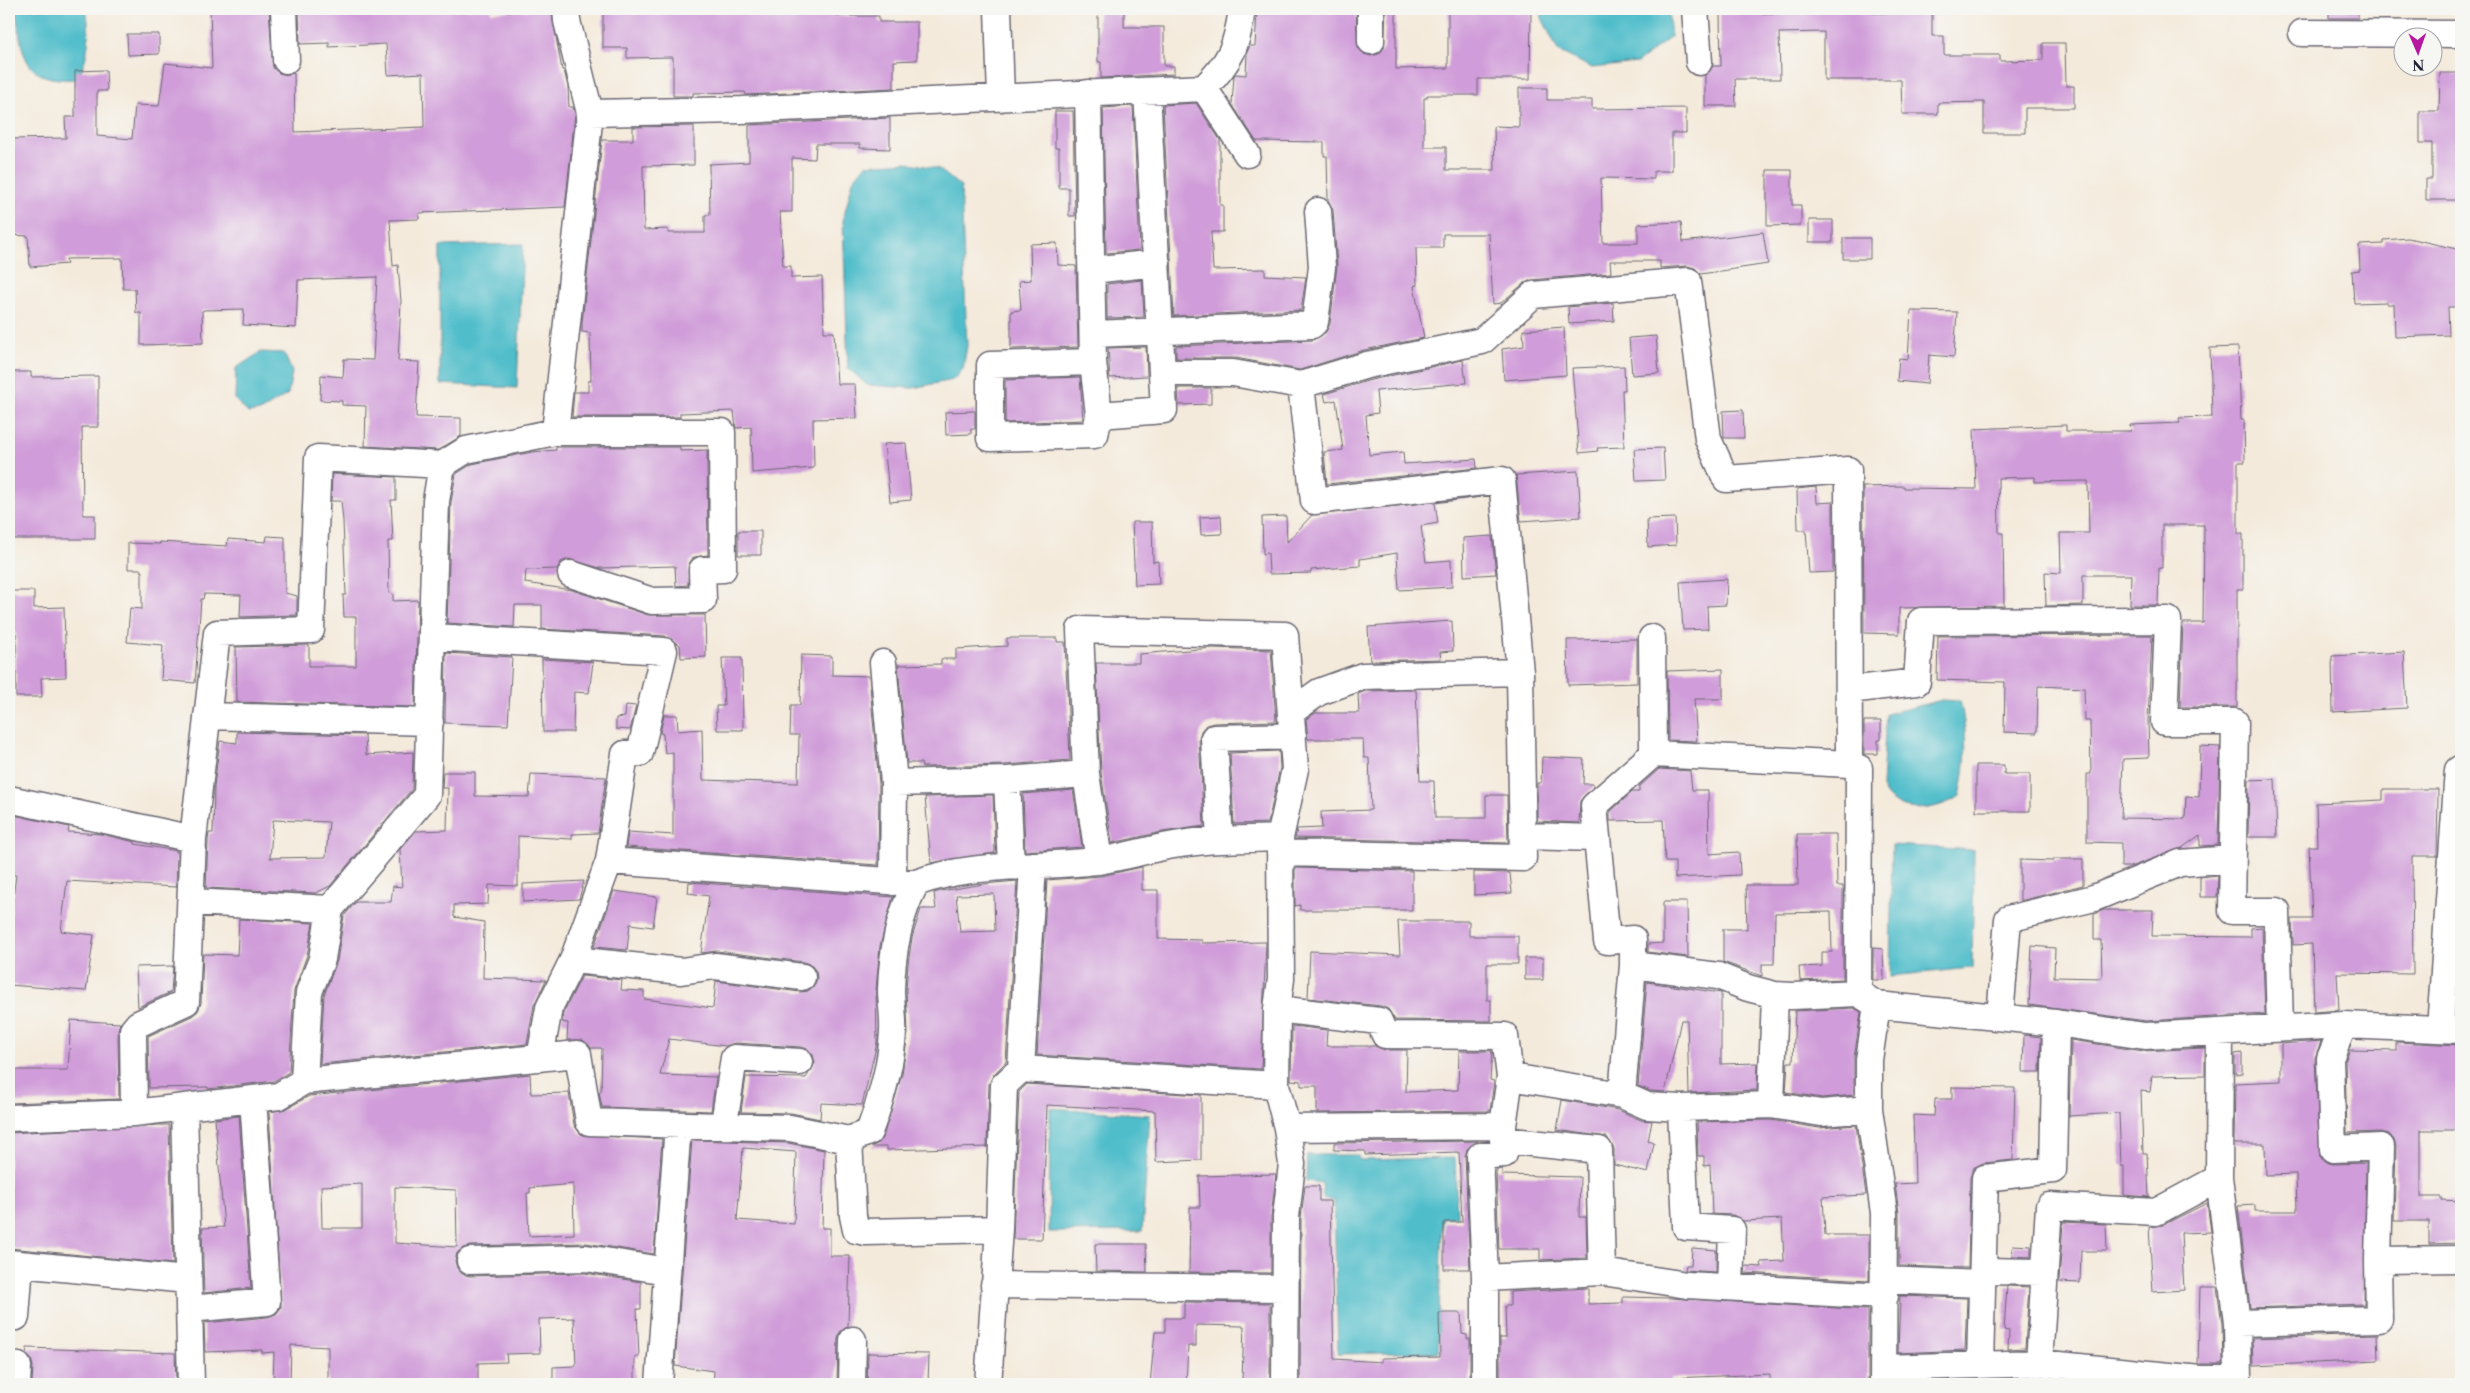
<svg xmlns="http://www.w3.org/2000/svg" width="2470" height="1393" font-family="'Libre Caslon Text',serif">
  <style>
    .water { fill: #50bdca; stroke: #397082 }
    .building { fill: #d09cd9; fill-rule: evenodd }
    .lines { fill: none; stroke-linecap: round; stroke-linejoin: round }
    .minor-casing { stroke: #6c6873; stroke-width: 29 }
    .minor { stroke: #fff; stroke-width: 26 }
  </style>
  <rect width="100%" height="100%" fill="#f6f6f2"/>
  <filter id="ink" filterUnits="userSpaceOnUse"><feTurbulence type="fractalNoise" baseFrequency=".02" numOctaves="2"/><feDisplacementMap in="SourceGraphic" scale="10" xChannelSelector="R" yChannelSelector="G"/><feConvolveMatrix kernelMatrix="1 2 1 2 8 2 1 2 1" color-interpolation-filters="sRGB"/></filter>
  <filter id="wash" filterUnits="userSpaceOnUse"><feTurbulence type="fractalNoise" baseFrequency=".0096" numOctaves="4" result="noise"/><feDisplacementMap in="SourceGraphic" scale="20" xChannelSelector="R" yChannelSelector="G"/><feGaussianBlur stdDeviation="1.12" result="paint"/><feColorMatrix in="noise" values="0 0 0 0 0 0 0 0 0 0 0 0 0 0 0 0 0 1.4 0 .05"/><feComposite in="paint" operator="in"/></filter>
  <g filter="url(#wash)">
    <rect width="100%" height="100%" fill="#f4eadb"/>
    <path class="water" d="M15,9h71c5,25 3,48 -9,70 -57,4 -53,-25 -62,-70z
      M1542,9h126l3,28 -34,26 -45,5 -34,-17 -16,-33z
      M906,162l33,7 22,18 6,159 -4,23 -10,11 -40,8 -46,-3 -19,-17 -5,-148 10,-40 12,-15z
      M523,244l-6,144 -77,-4v-138z
      M261,352l23,1 8,19 -4,22 -27,17 -13,2 -13,-13 1,-32z
      M1942,700l18,1c8,30 7,66 0,95 -23,15 -66,22 -78,-9l4,-73z
      M1892,845l82,5 -2,118 -82,8z
      M1050,1108l100,7 -8,116 -93,1z
      M1307,1155h50l3,5 95,-2 2,59 -15,1 -4,134 -100,2 -4,-153 -11,-3 -1,-15 -16,-2z"/>
    <g id="blocks">
      <path class="building" d="M210,9h59l4,59 6,5 8,2 7,-2 1,59 129,-5 -1,-54 -35,2 -2,-31 -57,3v-4l-29,1 -1,-35h192v3l60,-3 11,61h2l4,17 1,20h4l2,7 -10,93 -146,6v6l-29,1 3,46 5,-1 3,37 -3,59 21,1 -3,55 45,1v18l-23,14 -73,-4 1,-40 -24,-1v-4l-22,-1 1,-25 22,2 1,-18 29,1 4,-83 -79,3 -2,48 -53,-3 1,-16 -40,1 -2,1 1,32 -62,2v-32h-5l-1,-24h-12l-1,-31 -56,1 1,5 -37,3 -2,-31 -18,-1 -1,-96 57,-1 -1,-21h10v-46l31,-1 1,21h-10v45l35,3 3,-34 24,1 6,-43 47,5z
        M603,9h235v7h41v6h38v38l-23,1v27l-148,7 -1,-3 -52,1v3h-20v-39l-46,1v-10h-24z
        M1098,9h26v18h40v39h10v8l-73,4v-16h-3z
        M1386,9h10v60l52,-1v-59l83,1 -1,69h-52v16h-51v3h-3v49h22v23h49l-1,-44 25,1v-39h28v12h45v9l94,-1v25h-14v38h-18v8l-53,-1 2,65h35v-19l43,-2 2,20 80,-10 5,32 -67,10 -6,-6 -8,-2 -27,2v-7h-50l1,12 -80,7 -8,4 -22,19 -8,1 -4,-70h-46v14h-27l1,37 -3,1 10,52 -60,12 -64,20 -64,-12h-60v-12l137,-6 13,-8 4,-8 7,-58 -4,-56 -5,-10 -1,-44h-3v-14l-68,-1 -24,-37 2,-28 2,-2 10,1 1,-23 3,-6h5l2,-35h99l2,37 6,6 7,2 8,-2 5,-6z
        M1783,9h89v4h60v23h12v19h56v6l43,-1v-17h22l1,43h8v22h-49v25h-41v-31l-46,1v11h-36l-1,-34h-77v-48l-45,1 1,46h-45l1,27h-31v-31l8,-9h8l-1,-52 63,-1z
        M2329,9h29v9h-29z
        M127,34h32v20l-31,1z
        M2440,73h21v28h-2l2,99h-35v-21h6v-36h-12v-32h19z
        M1196,103l24,37v65h3v27h-12l2,38 52,-1v6l41,2 -5,33 -127,6 -11,-211z
        M1133,106l7,144 -34,3 -3,-145z
        M1055,111h18l2,105h-6v-28h-10v-40h-4z
        M890,118v31l-30,-1v-4h-44l-1,15 -23,-1v54h-12l3,54h8v12l31,-1 2,55h10l3,52h18l2,34 -44,1 1,49 -62,5 -1,-46 -15,1 -2,-17 -54,2v4h-108l2,-25h14v-11h3l-1,-48 -8,-1v-10l20,-182h31v-13l61,-1v39l-51,1 1,64 24,-1v4h37v-18h5l-1,-51 40,-2v-37z
        M1767,170h25v35h9v20l-34,1z
        M1809,220h24v22h-24z
        M1843,238h27v21h-27z
        M2408,238l53,12v57h-13l1,28 -54,2 -1,-33h-7v-2l-33,1 -2,-32 8,-1 -1,-25 25,-1v-4z
        M1057,243l1,22 18,1 2,81 -67,2v-38l10,-1 -2,-29 12,-1 -1,-36z
        M1142,280l2,37 -37,1v-34z
        M1613,303l1,18 -45,3 -1,-17z
        M1911,311l46,1 -3,45 -25,-2 -2,29 -30,-3 2,-23 9,1z
        M1564,327l2,48 -62,5 -2,-31 22,-3 -1,-16z
        M1656,336l3,37 -27,2 -3,-37z
        M1146,347l1,29 -37,2 -2,-30z
        M2238,347l3,73h3l1,42h-7v72h5v55h-6v118h-57l3,-84h20l1,-98h-42v43h-3l-1,37h-28l1,-30h-48v30l-37,1 -1,-34 16,1 -1,-40h29l-1,-52 -53,1v-5l-37,1 1,55h4l1,73 -105,2v26l-35,-1 -1,-146 41,-1v2l72,1 -2,-60 92,-4v6h65l-1,-6 50,-2 -1,-5 33,-1 -2,-69z
        M1463,360l3,23 -90,8 2,22 -12,2 3,40 34,-3 1,12 72,-5 1,9 -150,16 -3,-32 19,-2 -7,-50 -10,2 -2,-8 47,-14z
        M1624,366l1,24h-3l2,57 -27,1 1,3 -19,2 -7,-85z
        M9,372h22v5l67,-1v51h-16l1,88h12v24h-86z
        M1080,377l3,43 -78,3v-43z
        M1178,388h33v16l-32,1z
        M1743,410l1,28h-20l-1,-27z
        M975,411v18h-4v5l-25,1 -1,-23z
        M906,443l5,57 -21,2 -6,-58z
        M556,447h124v4l27,-1 1,105 -14,2 -5,6 -1,22 -12,1 -1,-20 -75,2 -32,-9 -7,3 -4,7 -31,1 -1,13 47,7 76,25h57l1,42 -25,1 -1,-13 -15,-9 -123,-7v-24h-27l-1,22 -67,-4 4,-121 5,-28 16,-10 60,-12 24,-2z
        M1663,448l2,32 -29,1 -2,-32z
        M1578,471l3,46 -60,4 -5,-46z
        M332,474l64,3v23h-5l2,41h-5l1,52 4,1v7l25,-1 -3,107 -178,-5 -1,-55 73,-2v21h47v-49h-12l-1,-22h3l-3,-74 -2,-20h-10z
        M1816,487l1,16 16,-1v70l-24,1 -3,-43h-8l-1,-41z
        M1481,497l-46,6 3,20 -17,3 5,36 25,-2 1,27 -53,3 -2,-37 -37,6v7l-49,4v3l-42,1 -1,-21 -5,1 -1,-37 24,-1 1,26 25,-27z
        M1221,516l1,18 -21,1 -1,-18z
        M1675,518l1,27 -28,2 -1,-28z
        M1132,522h20l1,40 5,-1 1,23 -24,1z
        M738,531h23v24h-23z
        M267,536l18,1v56l12,3v19l-57,2 1,-22 -37,-1 -1,5h-2l-6,84 -34,-3 2,-35 -36,-3 3,-34 12,1v-37l-2,-3h-12v-26l32,1v-2l67,4 1,-7 38,3z
        M1492,536l4,38 -32,2 -1,-38z
        M1727,579l-1,26 -19,1 1,23 -25,1 -3,-48z
        M9,591h25v17l30,-1 2,70 -25,1 1,19h-26v-64h-7z
        M1452,621l1,30 -13,1 1,7 -71,2 -2,-34z
        M2152,635l-4,86 1,37 -26,1 -2,59 64,1 1,-23 13,1 1,-51 20,1 -2,98 -18,1v-11l-18,13 -52,19h-9v-24l-34,-1v-68h4l-1,-53h-5l-1,-33 -46,-2 -1,47 -33,-1 1,-50 -68,-2 1,-44z
        M1007,638h50v4h8l5,118 -64,5 -84,2 -1,-4h-14l-9,-98 43,-1v-5h15v-10l51,-3z
        M1637,639v44l-69,2 -1,-45z
        M1213,648l58,2 5,71 -62,2 -8,2 -5,6 -2,8 5,87 -42,6 -50,11 -11,-70 -5,-110h43v-9z
        M2404,652l3,56 -74,4 -1,-56z
        M446,653l66,4 -4,68 -63,-2z
        M801,655l31,1v19l37,1 10,108 -1,81 -252,-18 2,-15 45,3v-83l-8,1 -2,-19 -3,-1 4,-18h13l1,16 24,-2 1,51 95,3 1,-48h-9l1,-30h9z
        M722,658h20l1,72h-26l-1,-24h8z
        M542,659l51,3 -4,31 -15,-1 -1,40h-30z
        M1723,669v30h-29l3,42 -29,-1 -1,-69z
        M1416,690l4,91h14l1,37h51v-23h21l1,48 -213,-5 2,-9 25,-1 -1,-16 50,-2 -2,-52h-5l-1,-19h-55l-2,-20 10,-6h43l-1,-19 8,-3z
        M626,705l10,1 -6,24 -14,-1v-11l9,-1z
        M1864,721h17v19h-3v14h-14z
        M237,732l128,3 1,20 47,-3 -1,37 -82,97 -14,7 -110,-5 2,-48 1,-7h4l1,-47 6,-45 17,2zM273,820l56,2 -3,35 -56,1z
        M1279,751l1,17 -12,55 -34,1 -4,-71z
        M1542,757l42,2 -1,25h10v3l-13,14 -1,22 -42,-2v-38h4z
        M1976,765h28v9h26v37h-54z
        M1659,769l31,2 2,19h16l1,64 30,-2 1,23 -65,3v-16h-10l-2,-42 -53,1v-9l22,-20h7v-5z
        M443,772h32v24l54,1 2,-23 75,3 -8,56 -26,1v5l-54,-3v50l-29,-1 -1,19 -34,1v12l30,5 -1,56 63,2 -12,25 -7,39 -207,20 4,-69 13,-34 7,-45 12,-14h35l2,-16 9,1 -2,-38 16,-18 31,-1 1,-42h-6z
        M2275,779l2,58h-29l1,-57z
        M2383,789h55l-1,67h-25l1,118 -76,-1 2,37 -25,2 -2,-68 -19,1 -1,-26h20l-3,-73h8l-1,-43 67,-3z
        M1073,790l9,57 -57,4 -2,-57z
        M993,795l2,58 -64,10 -6,-66z
        M9,814l60,13 -1,5 33,2 34,8v2l42,7 -1,36 -109,-6 -6,50 33,4 -8,56 -77,-6v-57l7,-53h-3l1,-18 -5,-1z
        M1797,834h39l1,52h6v93l-43,2 -1,-14 23,-1v-14h10l-1,-40 -56,1 -1,51h-12v12l-39,-14v-33h24l-1,-44h52z
        M2053,859h30v26l-63,16v-41l33,1z
        M1142,867v23h16v49l44,1v3l64,-1 -5,127 -224,-14 10,-175 54,-4z
        M1295,868l117,3v39h-112v-5l-5,1z
        M1474,872l36,1 2,20 -38,2z
        M2218,875l-1,22h-17v-20z
        M584,881l-5,18 -56,3v-18z
        M1017,881l-11,181 -12,12 -5,10 -2,63 -100,3v-3h-16l8,-4 4,-6 19,-63 6,-41 -2,-43 2,-26 4,-26 9,-29h15l-2,-16 7,-2 43,-7zM994,894l1,37 -35,1 -4,-37z
        M689,882l204,15 -13,49 -4,43 1,54 -15,62 -41,-2 -1,16 -29,-6 -50,-1 5,-35 60,1 9,-15 -2,-8 -5,-6 -7,-2 -66,-4 -9,3 -57,-7 -9,36 56,2 -5,34 -109,-4 -3,-15h2l1,-44h-11l-8,-8h-16l1,-17 -6,-1 1,-9 19,-37 40,4 -1,10 23,1v8l69,9 3,-27 84,11 8,-1 6,-5 3,-7 -1,-8 -5,-6 -7,-3 -87,-11 -16,2 8,-57 -21,-3z
        M614,891l43,6 -4,30 -23,-3 -3,26 -33,-3z
        M1663,902h24l1,55 -40,-5v-8l15,-1z
        M2104,910h49l-1,26 99,1v-9l11,-1 3,87 -119,7 -117,-16 3,-59 23,2 -1,29 48,1 -1,-38h-7v-26z
        M239,919l74,4 -6,32 -13,36 -5,81 -15,9 -66,8v-2l-59,1 -1,-52 44,-20 6,-5 3,-8 2,-49 34,1z
        M1398,921h71v15h49v28h-31v36h4v21l-96,-1 -7,-11 -7,-3 -73,-8 2,-47 90,4z
        M1873,948l10,1 1,31h-11z
        M1525,958h18v22h-18z
        M173,966l-2,26 -33,15 -2,-40z
        M1647,982l74,11v71l37,-1 -1,27 -68,3 -2,-73h-6l-16,72 -14,-1 -13,-5z
        M1854,1008l7,4 -7,46v37l-32,3 -36,-6 2,-30h5l2,-51z
        M71,1020l49,3 -2,7 1,69 -110,4v-33h59z
        M1292,1026l35,4 -1,16h49l10,4h22l-1,42 52,-2 1,-39h33l-2,29 4,1 -4,30 -173,2v-27h-16v-5l-10,-1z
        M2024,1035l17,2 -1,35h-17z
        M2071,1040l72,11 62,-3v27l-53,1 -2,16 -9,-1 2,62h4l2,44 -25,-2v-29h-3l-2,-53 -50,3z
        M2321,1041l-6,17 5,99 6,5 7,2 33,-1 -2,141 -114,4 -12,-102 17,-1v6h42l-1,-37 -30,1 -1,-31h-31l1,-61 46,-2v-37z
        M2396,1042l65,3 -2,85h-38v67h20v3l20,1v42l-32,1v-23h-35l2,-74 -2,-7 -5,-6 -8,-2 -34,1 -2,-72 5,-11 46,1z
        M2242,1053v20l-7,1v-20z
        M530,1074l1,20 38,-1 5,32 8,10 80,4 -8,115 -68,-11 -116,3 -7,2 -6,5 -2,8 2,7 5,6 8,2 115,-3 56,9v27h-4l2,48h-4v27h-82v-17l23,-1 -2,-48 -35,1 1,34 -34,1 1,8 -29,1v21h-150v-37l-37,-2 -1,39h-17l1,-32 -12,1v-3l-57,2 -1,-29 64,-6 8,-3 5,-6 -12,-196 17,-3 23,-13zM362,1184v44h-40l-1,-42zM573,1184l1,50 -45,2 -2,-43h3v-5zM395,1187l61,3 1,57 -62,-4z
        M1027,1084l174,11v65l-45,2 -1,-51 -108,-6 -5,134h-29l6,-147z
        M1952,1087l63,1 -2,72 -30,3 -10,5 -3,10 -2,90 -69,-2v-53l-4,-29 20,-1 -2,-68 21,1 1,-17h17z
        M1562,1100l56,10 23,10 11,1 -4,20 6,2 -6,30 -34,-8v-16l-7,-12 -50,-7z
        M239,1116l12,172 -47,5 -2,-65 22,-1 -9,-108z
        M1770,1120l49,8 37,-3 10,70 -43,2 2,38h44v45l-124,-7 1,-7 16,1 -1,-5 23,-1 -2,-42 -39,2 -10,-6 -21,-1 -2,-49 -6,1v-10h-6l-1,-34z
        M158,1125h11l4,139 -164,-16v-115z
        M692,1140l96,3 36,7 -2,78h8v28h20l-2,70 -8,6 -2,7 -1,45h-124l1,-13 -39,-5zM743,1148l53,4 -2,72 -57,-4z
        M1478,1141l-11,8 -2,8 5,112h-26v-47h18l-3,-70 -94,3v-4l-31,-1v-7z
        M1502,1169v6l78,2 -1,40h7l1,41 -47,2v-11h-41l-3,-79z
        M1276,1174l-5,43v56l-82,-1 1,-65h10l-1,-31z
        M1305,1186h14v15h11l4,158 48,3v-4l58,-1 -1,-44h22l1,21 5,1v4h3v45h-170l1,-166z
        M2207,1203l4,29 -30,1 3,57 -31,2 -4,-65 14,-2z
        M2063,1222l43,2 1,27h-26l-1,32 -21,-1z
        M1095,1244h51l1,28 -51,-1z
        M2013,1245l18,1v11l-19,-1z
        M1692,1248l24,2v22l-31,-2 1,-5h5z
        M2007,1286l22,1 -4,61 -17,1 1,-18 -5,-1z
        M2200,1287h17l5,37 1,40h-25z
        M1588,1288v16l35,-1v-6l48,1 197,12v74h-98v-10l-99,4v6h-171v-46h6l-1,-32h5v-14z
        M1900,1296l67,2 -2,52 -67,3z
        M1184,1302l86,1v78l-28,-1 2,-54 -48,-1v21h-8l-2,38h-36l5,-52h10v-14h19z
        M2377,1334l1,26 -125,6 -1,-28z
        M27,1348l148,5 1,31h-144l1,-18 -2,-7 -5,-5z
        M868,1353l61,1 -1,30h-61z"/>
    </g>
  </g>
  <g filter="url(#ink)">
    <use href="#blocks" fill-opacity="0" stroke="#6c6873" stroke-width="1"/>
    <g class="lines">
      <defs>
        <path id="minor" d="M284,9l2,51
          M998,9l3,89
          M1695,9l4,53
          M2302,33l159,1
          M1371,41v-32
          M1204,88l43,66
          M1147,91l15,282h71l68,12 66,-20 115,-24 51,-46 155,-14 20,158 18,40 122,-9 1,294 10,4 -1,225
          M1088,93l5,269 -103,3v73l105,-3 4,-20 65,-5 -2,-37
          M590,113l152,-3 462,-22c27,-27 33,-42 38,-79
          M1092,270l65,-7
          M1093,334l219,-9 3,-3 7,-55 -4,-56
          M1093,362l6,53
          M555,432l35,-319 -23,-92 -1,-12
          M433,637l231,14 -24,102 -15,1 -16,107 307,22
          M1652,638l1,116
          M883,663l11,120
          M1849,690l68,-8 4,-61 247,-1 -4,102h71l-3,189h45l3,117
          M1291,712l28,-20 44,-16 157,-4 -18,-192 -188,21 -13,-116
          M207,716l223,6
          M1849,764l-196,-10 -59,52 13,135 26,-2v26l85,11 30,12 27,7 18,1 65,-3 19,12 179,18 89,13 199,-11 117,5
          M1086,774l-6,-144 205,5 10,134 -15,69
          M1007,780l79,-6 13,87
          M9,799l184,40
          M1523,836l74,2
          M1220,839l-6,-101 79,-2
          M1280,853l243,5 -3,-186
          M609,861l-36,99 108,11 34,-5 87,11
          M1033,865l-12,204 255,16
          M893,882l1,-99 113,-3 4,86
          M191,902l139,7
          M1633,965l-11,130 25,11 34,2 90,-3 50,8 48,-4
          M1877,1005l-8,55v49l15,104 -1,171
          M1277,1009l102,12 6,14 120,1 5,41 112,18
          M2000,1017l8,-98 86,-21 86,-35 52,-4
          M2440,1029l18,-259 3,-2
          M540,1058l9,-50 24,-48
          M304,1081l5,-89 13,-33 8,-50 97,-114 9,-294 6,-36 24,-15 89,-18h167l1,137 -21,1 1,30 -51,1 -81,-27
          M1771,1105l4,-110
          M184,1107l7,277
          M1681,1108l5,119 46,3 -2,57
          M134,1113l-1,-83 5,-6 48,-22 7,-163 24,-206 94,-3 7,-172 124,7
          M9,1118l125,-5 119,-14 26,-3 25,-15 274,-27 11,68 201,6 59,12 20,-8c12,-32 22,-66 24,-100 1,-14 -2,-28 -2,-42 1,-37 8,-75 25,-107 57,-21 121,-15 180,-22 27,-3 52,-12 78,-16 36,-6 71,-6 106,-7l1,141 -4,30 -1,76 11,43 5,36 -6,53 -1,167
          M724,1124l10,-66 66,4
          M1503,1126l1,28 -24,2 5,122 117,-6 85,13 198,11
          M1287,1128l216,-2 7,-49
          M849,1140l4,76 3,14 10,2 133,-3 5,-144 17,-16
          M1503,1140l96,10 3,122
          M2219,1178l18,145
          M2378,1260l83,-1
          M470,1261l116,-3 81,13
          M9,1263l179,17
          M1983,1271l61,1
          M1485,1278v106
          M1884,1280l98,4
          M994,1285l291,3
          M189,1309l78,-7 -14,-203
          M9,1317h7l4,-53
          M2039,1363l161,16
          M9,1365l9,1 -1,18
          M1980,1365l5,-187 68,-8 3,-147
          M1884,1368l155,-5 10,-157 107,6 63,-34 1,-146
          M659,1384l19,-259
          M852,1384l1,-44
          M988,1384l11,-155
          M2200,1384v-5h38l-1,-56 142,-4 -1,-59 3,-113 -48,2 -3,-91 14,-33"/>
      </defs>
      <use href="#minor" class="minor-casing"/>
      <use href="#minor" class="minor"/>
    </g>
  </g>
  <rect width="2470" height="1393" fill="none" stroke="#f6f6f2" stroke-width="30"/>
  <g transform="translate(2418 52) rotate(178)"><circle r="24" fill="#f6f6f2" stroke="#a1a1a9"/>
  <path d="M0-4L9 19L0 12L-9 19Z" fill="#b5179e"/>
  <text y="-8" font-size="14" font-weight="bold" text-anchor="middle" fill="#22223b">N</text>
  </g>
</svg>
